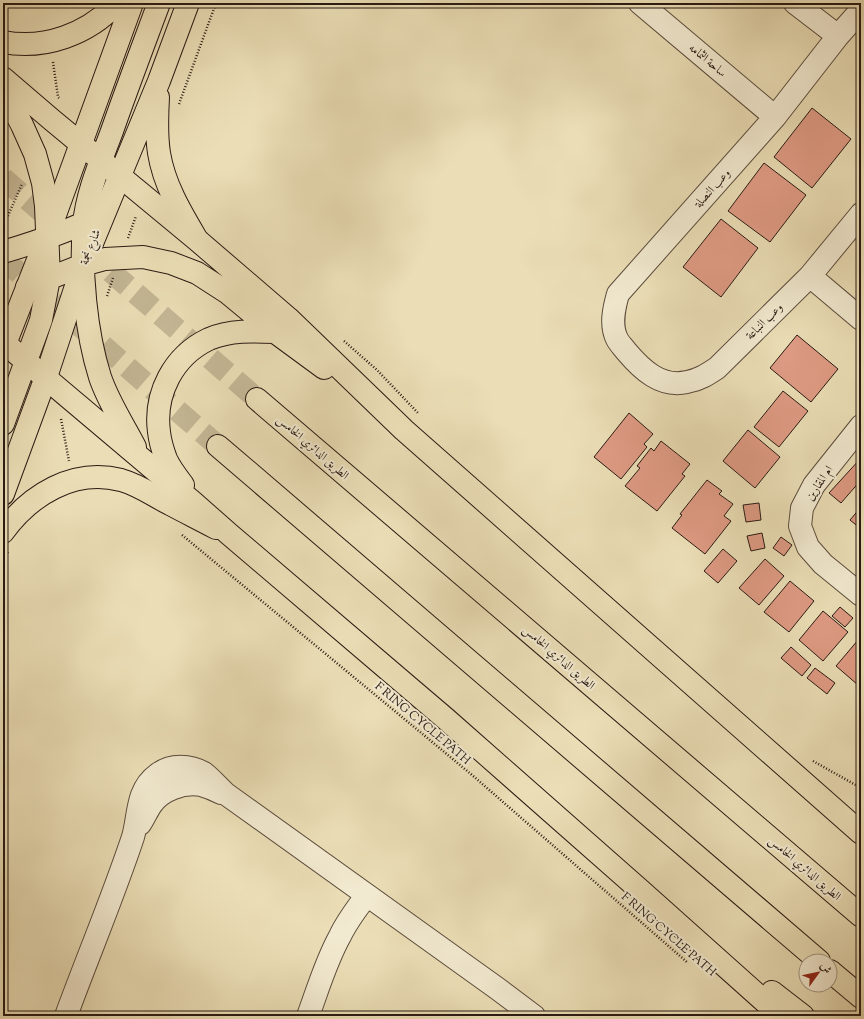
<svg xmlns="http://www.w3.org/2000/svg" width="864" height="1019" font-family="'Sorts Mill Goudy',Amiri,serif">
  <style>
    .building { fill: #df9b84; stroke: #291a13 }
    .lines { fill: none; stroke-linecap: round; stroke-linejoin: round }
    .highway-tunnel { stroke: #c4b795; stroke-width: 22; stroke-dasharray: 22 11; stroke-linecap: butt }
    .minor-casing { stroke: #5a4b3c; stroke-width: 24 }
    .major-casing { stroke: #291a13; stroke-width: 24 }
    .highway-casing { stroke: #291a13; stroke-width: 24 }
    .path { stroke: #291a13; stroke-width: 2.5; stroke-dasharray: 1 2; stroke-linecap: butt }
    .minor { stroke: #f2ead0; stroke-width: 22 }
    .major { stroke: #ebdeb6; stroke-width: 22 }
    .highway { stroke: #ebdeb6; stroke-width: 22 }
    .labels { text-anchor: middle; stroke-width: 4; stroke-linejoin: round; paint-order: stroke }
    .street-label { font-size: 12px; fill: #291a13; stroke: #f2ead0 }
  </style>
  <rect width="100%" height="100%" fill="#ebdeb6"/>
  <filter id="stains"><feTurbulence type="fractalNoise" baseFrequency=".005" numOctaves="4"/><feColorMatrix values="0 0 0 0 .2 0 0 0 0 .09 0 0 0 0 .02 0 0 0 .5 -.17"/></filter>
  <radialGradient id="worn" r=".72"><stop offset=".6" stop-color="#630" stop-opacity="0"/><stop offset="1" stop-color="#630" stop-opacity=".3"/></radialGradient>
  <path class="building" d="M812,108l39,31 -39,49 -38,-31z
    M764,163l42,32 -36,47 -42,-31z
    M721,219l37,29 -37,49 -38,-30z
    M797,335l41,34 -27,33 -41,-34z
    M783,391l25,20 -29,36 -25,-20z
    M629,413l24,21 -9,10 3,3 -26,32 -27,-22z
    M748,430l32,27 -25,31 -32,-27z
    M661,441l29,23 -8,10 3,2 -28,35 -32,-25 15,-18 -3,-2 14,-18 3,3z
    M861,458v22l-20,23 -12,-10z
    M707,480l15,11 -3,3 14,10 -9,12 7,5 -26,33 -33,-26 10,-13 -2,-1z
    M759,503l2,17 -15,2 -3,-17z
    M861,507v22l-11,-9z
    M762,533l3,15 -14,3 -4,-15z
    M781,537l11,8 -8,11 -11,-8z
    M723,549l14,12 -19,22 -14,-12z
    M765,559l19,17 -25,29 -20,-17z
    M790,581l24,20 -25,31 -25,-20z
    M840,607l13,11 -8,9 -13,-11z
    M861,608v11l-5,-4z
    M823,611l25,21 -25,29 -24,-21z
    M859,639l2,2v40l-3,4 -22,-19z
    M791,647l20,18 -9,11 -21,-18z
    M815,668l20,15 -8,11 -20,-16z"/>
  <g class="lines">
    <path class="highway-tunnel" d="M3,178l54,47
      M86,250l171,149
      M3,259l215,187"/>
    <defs>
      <path id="minor" d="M640,3l135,114
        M795,3l43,33
        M861,10l-23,26 -63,81 -157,177c-4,14 -8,31 -1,45 2,4 6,8 9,12 16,19 35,37 61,31 12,-2 21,-8 30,-14l93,-92 51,-62
        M810,276l51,43
        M861,426l-47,59 -12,23 -2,18 8,21 15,17 38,31
        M140,824c4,-6 7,-13 11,-19 10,-15 32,-23 50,-20 7,2 14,5 20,8
        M66,1016c22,-60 47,-119 67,-179 4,-14 4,-28 9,-42 3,-8 9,-16 16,-21 13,-10 32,-9 46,-1 8,6 15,15 22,21l272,195 36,27
        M308,1016c10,-27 18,-55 32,-80 7,-15 17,-28 27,-41"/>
      <path id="major" d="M3,42c42,8 85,-8 114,-39
        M158,97c-1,18 -2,37 1,56 5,31 21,58 37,85
        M3,349l44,-112 85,-234
        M3,494l43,-117 37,-112 76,-184 29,-78
        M3,532c27,-37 70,-64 118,-52 18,5 33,16 49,24 15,8 31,16 46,24"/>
      <path id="highway" d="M3,78l49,42 144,119 92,79 116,112 457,403
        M3,89l19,36 13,29 8,29 3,23 3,72 -8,42 -38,104
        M3,252c34,-10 69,-22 100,-38
        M27,287l56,-22 22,-6 38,-2 28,6 26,10 31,20 47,39 49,36
        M3,342l192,162 34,30 217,185 194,171 141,126
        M257,399l604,517
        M218,446l601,515
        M135,447c-12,-23 -27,-46 -35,-70 -14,-44 -20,-107 -16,-153 3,-32 17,-63 28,-93 15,-43 31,-85 47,-128
        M183,485c-6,-8 -13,-17 -17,-26 -3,-8 -6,-18 -7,-27 -5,-38 14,-76 50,-93 21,-9 44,-8 66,-7
        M830,971l31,26
        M772,992l31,24"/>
    </defs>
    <use href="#minor" class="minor-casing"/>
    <use href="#major" class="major-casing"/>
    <use href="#highway" class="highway-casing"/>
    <path class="path" d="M53,62l5,35 1,1
      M179,104l37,-101
      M3,227l19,-43
      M128,238l8,-22
      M107,296l6,-18
      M344,341l33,29 41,43
      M61,419l8,42
      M182,535l290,240 216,188
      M3,564l5,-13
      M813,761l48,27"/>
    <use href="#minor" class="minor"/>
    <use href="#major" class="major"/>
    <use href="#highway" class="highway"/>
  </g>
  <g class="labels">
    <g class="street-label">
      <text transform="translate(708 60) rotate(40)" y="4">ساحة الثمامه</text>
      <text transform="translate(712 188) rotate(-48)" y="4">وعب النصلة</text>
      <text transform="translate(90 247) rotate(-69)" y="4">شارع نجمة</text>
      <text transform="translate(764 321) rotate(-45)" y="4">وعب النباعة</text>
      <text transform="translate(313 447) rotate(41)" y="4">الطريق الدائري الخامس</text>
      <text transform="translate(819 483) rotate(-56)" y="4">ام المقارين</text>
      <text transform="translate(559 657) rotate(41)" y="4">الطريق الدائري الخامس</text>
      <text transform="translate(423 723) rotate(40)" y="4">F RING CYCLE PATH</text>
      <text transform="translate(805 868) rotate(41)" y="4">الطريق الدائري الخامس</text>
      <text transform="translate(669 934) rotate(41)" y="4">F RING CYCLE PATH</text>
    </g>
  </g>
  <rect width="864" height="1019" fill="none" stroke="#ebdeb6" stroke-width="16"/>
  <rect x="4" y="4" width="856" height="1011" fill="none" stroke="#291a13" stroke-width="2"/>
  <rect x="8" y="8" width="848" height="1003" fill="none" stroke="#291a13"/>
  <g transform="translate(818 973) rotate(57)"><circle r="19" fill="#f2ead0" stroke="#a29784"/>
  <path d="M0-3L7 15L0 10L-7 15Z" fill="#8f2418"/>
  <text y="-6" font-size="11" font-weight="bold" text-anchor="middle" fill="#291a13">ش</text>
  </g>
  <rect width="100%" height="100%" filter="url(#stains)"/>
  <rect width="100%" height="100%" fill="url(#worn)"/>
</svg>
